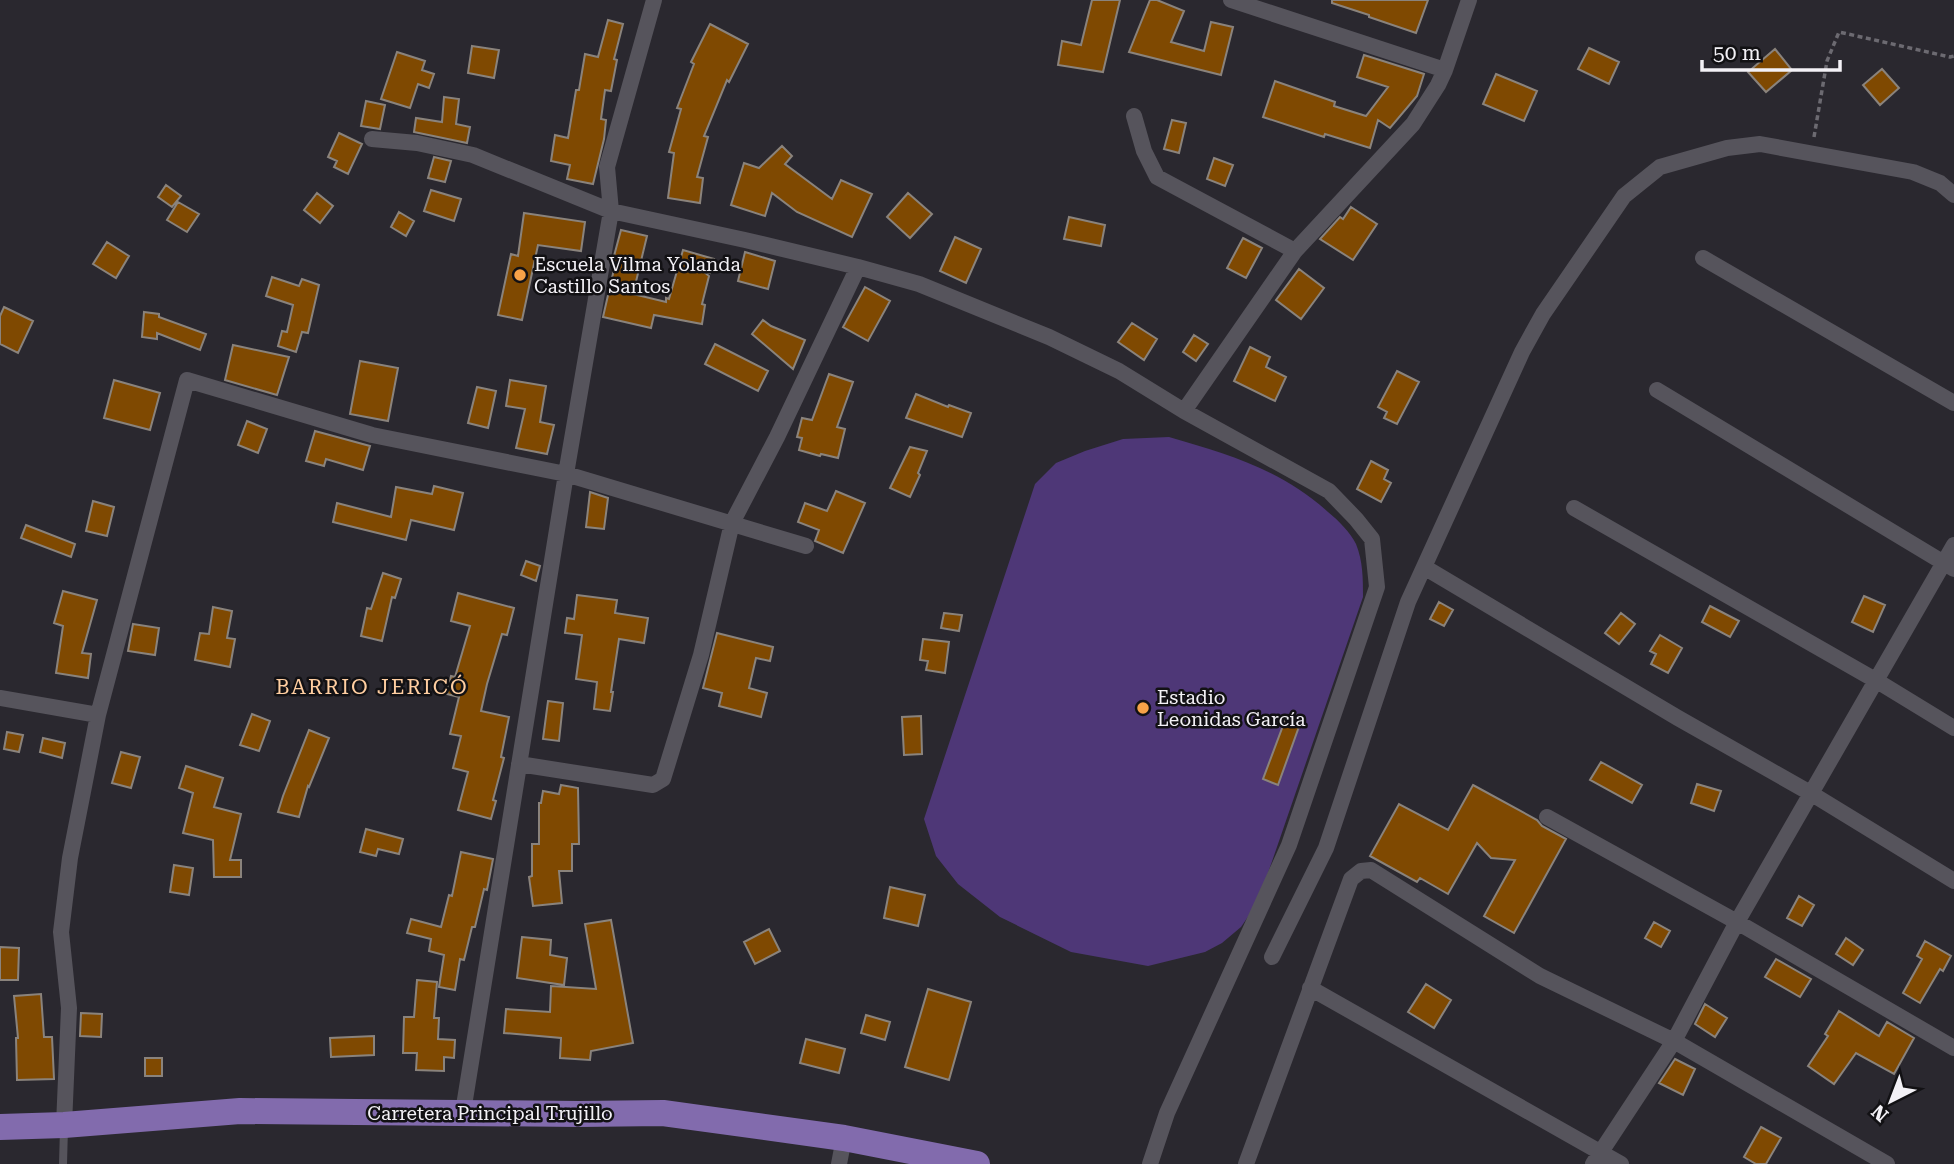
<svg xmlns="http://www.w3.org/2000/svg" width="1954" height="1164" font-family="'Roboto Serif',serif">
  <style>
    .green { fill: #4e3777 }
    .building { fill: #7f4901; stroke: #8a837c; stroke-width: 2 }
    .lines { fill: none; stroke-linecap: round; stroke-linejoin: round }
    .path { stroke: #6c6a71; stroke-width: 3.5; stroke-dasharray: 5 3.5; stroke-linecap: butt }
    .lane { stroke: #56545c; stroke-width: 8 }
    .street { stroke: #56545c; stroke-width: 16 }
    .primary { stroke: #826bad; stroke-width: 26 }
    .poi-dot { fill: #f7a248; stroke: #121114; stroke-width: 2.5 }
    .labels { text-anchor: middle; stroke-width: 5; stroke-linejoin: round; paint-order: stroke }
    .poi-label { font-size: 19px; fill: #f3f1f6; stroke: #121114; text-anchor: start }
    .street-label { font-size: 19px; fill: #f3f1f6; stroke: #121114 }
    .neighbourhood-label { font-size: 21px; letter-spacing: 2px; fill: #ffcea1; stroke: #121114 }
  </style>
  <rect width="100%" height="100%" fill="#2a282f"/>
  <path class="green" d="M1169,437c59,17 113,33 159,75 11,9 22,20 28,32 7,17 7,35 7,53l-105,305 -17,25 -19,16 -17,9 -57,14 -77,-14 -71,-35 -42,-33 -22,-28 -12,-37 111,-335 21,-21 29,-12 38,-12z"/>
  <path class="building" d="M1092,0h28l-17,72 -45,-7 4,-24 19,4z
    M1150,0h7l27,11 -13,31 33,9 7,-29 22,5 -12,48 -92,-23z
    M1332,0h96l-12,33 -47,-16v-2l-37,-12z
    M608,20l15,4 -9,35 3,1 -6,31 -6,-1 -4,29 5,1 -2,19 -11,45 -26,-5 3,-14 -19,-4 4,-26 13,3 8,-48h3l6,-36 13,3z
    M710,24l38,20 -19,38 -2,-2 -23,56 4,1 -11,40 6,1 -3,25 -32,-5 6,-45 -5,-1 12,-43 -4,-1 17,-44 -3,-2z
    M472,46l27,4 -5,28 -26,-5z
    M1589,48l30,14 -10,22 -31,-15z
    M1775,49l17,21 -26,22 -18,-20z
    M397,52l28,9 -3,9 12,4 -5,14 -11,-4 -8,24 -29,-9z
    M1364,55l60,19 -7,22 -27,32 -12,-8 -8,28 -45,-14 -1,3 -61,-20 12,-36 60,21 -1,4 32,10 22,-29 -31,-10z
    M1882,69l17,19 -19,17 -17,-20z
    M1496,74l41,17 -13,30 -41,-17z
    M444,97l15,2 -3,25 14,3 -3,16 -53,-11 2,-14 26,4z
    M366,101l19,4 -5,24 -19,-3z
    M1172,120l14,3 -7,30 -15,-4z
    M339,133l23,11 -14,30 -14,-7 3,-6 -9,-4z
    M782,146l10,10 -7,8 47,35 9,-19 31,14 -20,43 -55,-25 -25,-19 -7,23 -34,-11 13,-42 15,5z
    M434,157l17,4 -6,21 -17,-4z
    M1214,158l19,7 -8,21 -18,-7z
    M166,185l15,11 -9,11 -14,-10z
    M431,190l30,9 -7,22 -30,-10z
    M317,193l16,13 -13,17 -16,-13z
    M908,193l24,21 -22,24 -23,-21z
    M178,202l21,12 -12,18 -20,-12z
    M1351,207l26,17 -24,36 -33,-21 20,-22 3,2z
    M399,212l15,9 -8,15 -15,-9z
    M524,213l61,9 -4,29 -43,-6 -16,75 -24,-5 13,-61 7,2z
    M1069,217l36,8 -4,21 -37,-7z
    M621,230l26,6 -14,58 33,8v-4l3,1 14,-49 31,9 -4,14 -7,-2 6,5 -7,28 3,1 -3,19 -48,-9 -3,13 -48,-11 12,-52 -3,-1 2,-8z
    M955,237l26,12 -15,34 -26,-12z
    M1243,238l19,10 -16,30 -19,-10z
    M107,242l22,14 -13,22 -23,-14z
    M745,252l30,9 -7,28 -30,-8z
    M1299,269l25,19 -23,31 -25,-19z
    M272,277l27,9 3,-7 17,6 -11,48 -6,-1 -6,20 -18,-6 4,-15 5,1 6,-27 -27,-9z
    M865,287l25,14 -22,40 -25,-14z
    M4,307l29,14 -15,32 -18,-9v-28z
    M144,312l15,2v3l47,17 -6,16 -43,-17v6l-15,-2z
    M763,320l8,6 34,14 -12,29 -41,-35z
    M1132,323l25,16 -13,21 -26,-18z
    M1194,335l14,9 -12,17 -13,-9z
    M715,344l53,27 -10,20 -53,-27z
    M233,345l56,12 -12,38 -52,-15z
    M1250,347l20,10 -4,10 20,10 -11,24 -41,-20z
    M360,361l38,7 -10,53 -38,-7z
    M1397,371l22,11 -22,42 -13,-6 3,-6 -9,-5z
    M829,374l24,8 -16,45 8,2 -7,29 -17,-4 -1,2 -21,-6 3,-12 -5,-1 5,-19 10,2z
    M114,380l46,13 -10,37 -46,-12z
    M510,380l36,6 -6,36 14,3 -7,29 -31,-6 9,-39 -19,-3z
    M477,387l19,4 -8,37 -20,-5z
    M916,394l32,13 1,-2 22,8 -9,24 -56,-19z
    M247,421l20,8 -9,24 -20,-8z
    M315,431l55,15 -7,24 -37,-11 -2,7 -18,-5z
    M910,447l17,4 -9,22 2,2 -10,22 -20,-9z
    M1371,461l17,9 -4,9 7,4 -10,19 -24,-13z
    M434,486l29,7 -9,37 -43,-10 -5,20 -73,-18 4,-19 54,14 5,-30 36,7z
    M836,491l29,12 -22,50 -28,-12 4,-11 -21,-8 7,-19 22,8z
    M590,492l18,6 -4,31 -18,-2z
    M93,501l21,6 -7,29 -21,-5z
    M26,525l49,19 -4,13 -50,-19z
    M526,561l14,5 -4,15 -15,-6z
    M383,573l18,6 -6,19 -3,-1 -10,44 -21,-5 6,-28 4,1z
    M63,591l34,9 -15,53 9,1 -3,24 -32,-5 7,-47 -9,-3z
    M458,593l56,15 -7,27 -5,-1 -15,50 -6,27 28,6 -8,40 3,1 -11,42 3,1 -5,18 -33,-9 10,-38 -15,-4 8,-32 -11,-2 9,-37 -12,-3 4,-18 4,1 15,-51 -19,-5z
    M577,595l40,5 -2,13 33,5 -4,25 -25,-4 -8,53h2l-3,19 -16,-2 3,-27 -21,-3 6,-44 -17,-2 2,-15 7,1z
    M1864,596l21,9 -12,27 -21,-10z
    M1439,602l14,8 -9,16 -14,-7z
    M1710,606l29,15 -9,16 -28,-15z
    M213,607l19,4 -5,27 8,1 -5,28 -35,-7 5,-27 9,1z
    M944,613l18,2 -3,16 -18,-3z
    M1621,613l14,11 -16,20 -14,-11z
    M133,624l26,4 -4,27 -27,-4z
    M717,633l56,14 -3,14 -14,-3 -7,30 18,5 -6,24 -42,-11 3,-13 -19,-5z
    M1660,635l22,13 -14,25 -17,-9 5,-10 -6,-3z
    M923,639l26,3 -4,31 -19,-3 2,-9 -8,-1z
    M548,701l15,2 -4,38 -16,-2z
    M252,714l18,7 -11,30 -19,-6z
    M1287,715l14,6 -23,64 -15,-6z
    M921,716l1,38 -18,1 -2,-38z
    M309,730l20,8 -20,49 -1,-1 -9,31 -21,-5 5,-16z
    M7,732l16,3 -4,17 -15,-3z
    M43,738l22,5 -3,15 -22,-6z
    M121,752l19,5 -9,31 -19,-5z
    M1601,762l41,23 -10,18 -42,-23z
    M186,766l37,12 -9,29 27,7 -11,46h11v17h-27l-1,-37 -30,-7 10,-40 -14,-5z
    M1697,784l24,7 -7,20 -23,-8z
    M561,785l17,3 1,56h-7v27h-13l3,32 -29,3 -4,-29 3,-1v-32h7v-41h2l2,-12 16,3z
    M1473,785l64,35 5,6 24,13 -52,94 -30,-17 31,-56 -24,-2 -14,-15 -29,51 -28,-16 -3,4 -47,-26 29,-52 49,26z
    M366,829l37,10 -4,15 -21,-5 -2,7 -16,-4z
    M461,852l32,7 -6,31 -3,-1 -9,38h-3l-8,33 -4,-1 -5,31 -16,-3 5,-32 -15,-4 2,-12 -24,-6 4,-14 30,8 8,-32 3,1z
    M174,865l19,3 -4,27 -19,-3z
    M890,887l35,8 -7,31 -34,-8z
    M1799,896l15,9 -12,21 -15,-8z
    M611,920l22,123 -42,8 -1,9 -30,-2 1,-20 -57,-5 2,-24 44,3 1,-26 45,3 -11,-65z
    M1654,922l16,9 -9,16 -16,-9z
    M769,929l11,22 -25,13 -11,-22z
    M522,937l29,3 -1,15 17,3 -3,27 -47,-7z
    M1846,938l17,12 -10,15 -17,-11z
    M1925,941l26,15 -8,15 -3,-2 -20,34 -17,-10 19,-34 -5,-3z
    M0,947l19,1 -1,32h-18z
    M1776,959l35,20 -11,18 -35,-20z
    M417,980l20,2 -3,36h5l-1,21 17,1 -1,18 -10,-1v14l-28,-1 1,-17h-14l1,-36h10z
    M1426,984l25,16 -17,28 -26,-16z
    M928,989l43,13 -22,78 -44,-13z
    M41,994l3,43h8l2,42 -37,1 -1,-42h2l-4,-42z
    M1705,1004l22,14 -12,19 -20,-13z
    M1839,1011l40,25 8,-14 27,16 -20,36 -38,-21 -22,31 -26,-18 20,-30 -3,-2z
    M81,1013l21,1 -1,23 -21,-1z
    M866,1015l24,7 -5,18 -24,-7z
    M374,1036v19l-43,2 -1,-19z
    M806,1039l39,10 -6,24 -39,-10z
    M145,1058h17v18h-17z
    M1675,1059l20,10 -12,26 -24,-12z
    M1761,1127l20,11 -15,26h-10l-12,-7z"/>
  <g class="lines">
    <path class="path" d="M1814,137l13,-76 12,-29 111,25 4,-1"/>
    <path class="lane" d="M63,1164l1,-36"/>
    <path class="street" d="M1231,0l214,70
      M1134,116l10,35 13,26 138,74
      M372,139l45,4 56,12 138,56 134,29 113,27 61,17 130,53 70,34 65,40 145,80 27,28 16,20 5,48 -88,258 -122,268 -17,51
      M1703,258l251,145
      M1657,390l297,179
      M1184,411l111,-160 118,-127 25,-39 7,-15 24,-70
      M1574,508l303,173 77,47
      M1424,567l254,151 134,76 142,87
      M0,698l98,17
      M519,764l134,21 10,-6 38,-124 31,-132 45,-86 81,-170
      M1547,817l190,105 217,126
      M1272,957l54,-109 82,-246 114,-250 21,-38 81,-118 36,-29 67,-19 33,-4 153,28 27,11 14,12
      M1310,988l311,176
      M463,1112l103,-638 45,-263 -4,-44 47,-167
      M64,1125l5,-117 -8,-76 9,-74 28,-143 89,-335 185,55 194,39 240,72
      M839,1164l5,-26
      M1246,1164l105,-285 10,-8 10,-1 169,106 134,65 213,123
      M1593,1164l81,-123 63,-119 217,-377"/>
    <path class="primary" d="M0,1127l64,-2 176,-14 339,3 84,-1 181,25 133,26"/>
  </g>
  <g class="poi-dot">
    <circle cx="520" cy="275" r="7"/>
    <circle cx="1143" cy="708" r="7"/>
  </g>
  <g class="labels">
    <g class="poi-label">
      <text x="534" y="271">Escuela Vilma Yolanda<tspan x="534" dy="22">Castillo Santos</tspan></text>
      <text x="1157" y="704">Estadio<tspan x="1157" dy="22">Leonidas García</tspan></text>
    </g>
    <g class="street-label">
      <text x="490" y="1120">Carretera Principal Trujillo</text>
    </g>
    <g class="neighbourhood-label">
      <text x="372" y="694">BARRIO JERICÓ</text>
    </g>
  </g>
  <g transform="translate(1891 1101) rotate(222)" stroke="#121114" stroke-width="5" paint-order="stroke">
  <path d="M0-5L12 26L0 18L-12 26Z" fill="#f3f1f6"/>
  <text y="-10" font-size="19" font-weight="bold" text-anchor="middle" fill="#f3f1f6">N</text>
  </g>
  <path d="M1702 60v10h138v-10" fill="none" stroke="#f3f1f6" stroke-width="3.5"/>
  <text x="1713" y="60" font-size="21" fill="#f3f1f6" stroke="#121114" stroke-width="5" paint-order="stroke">50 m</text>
</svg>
